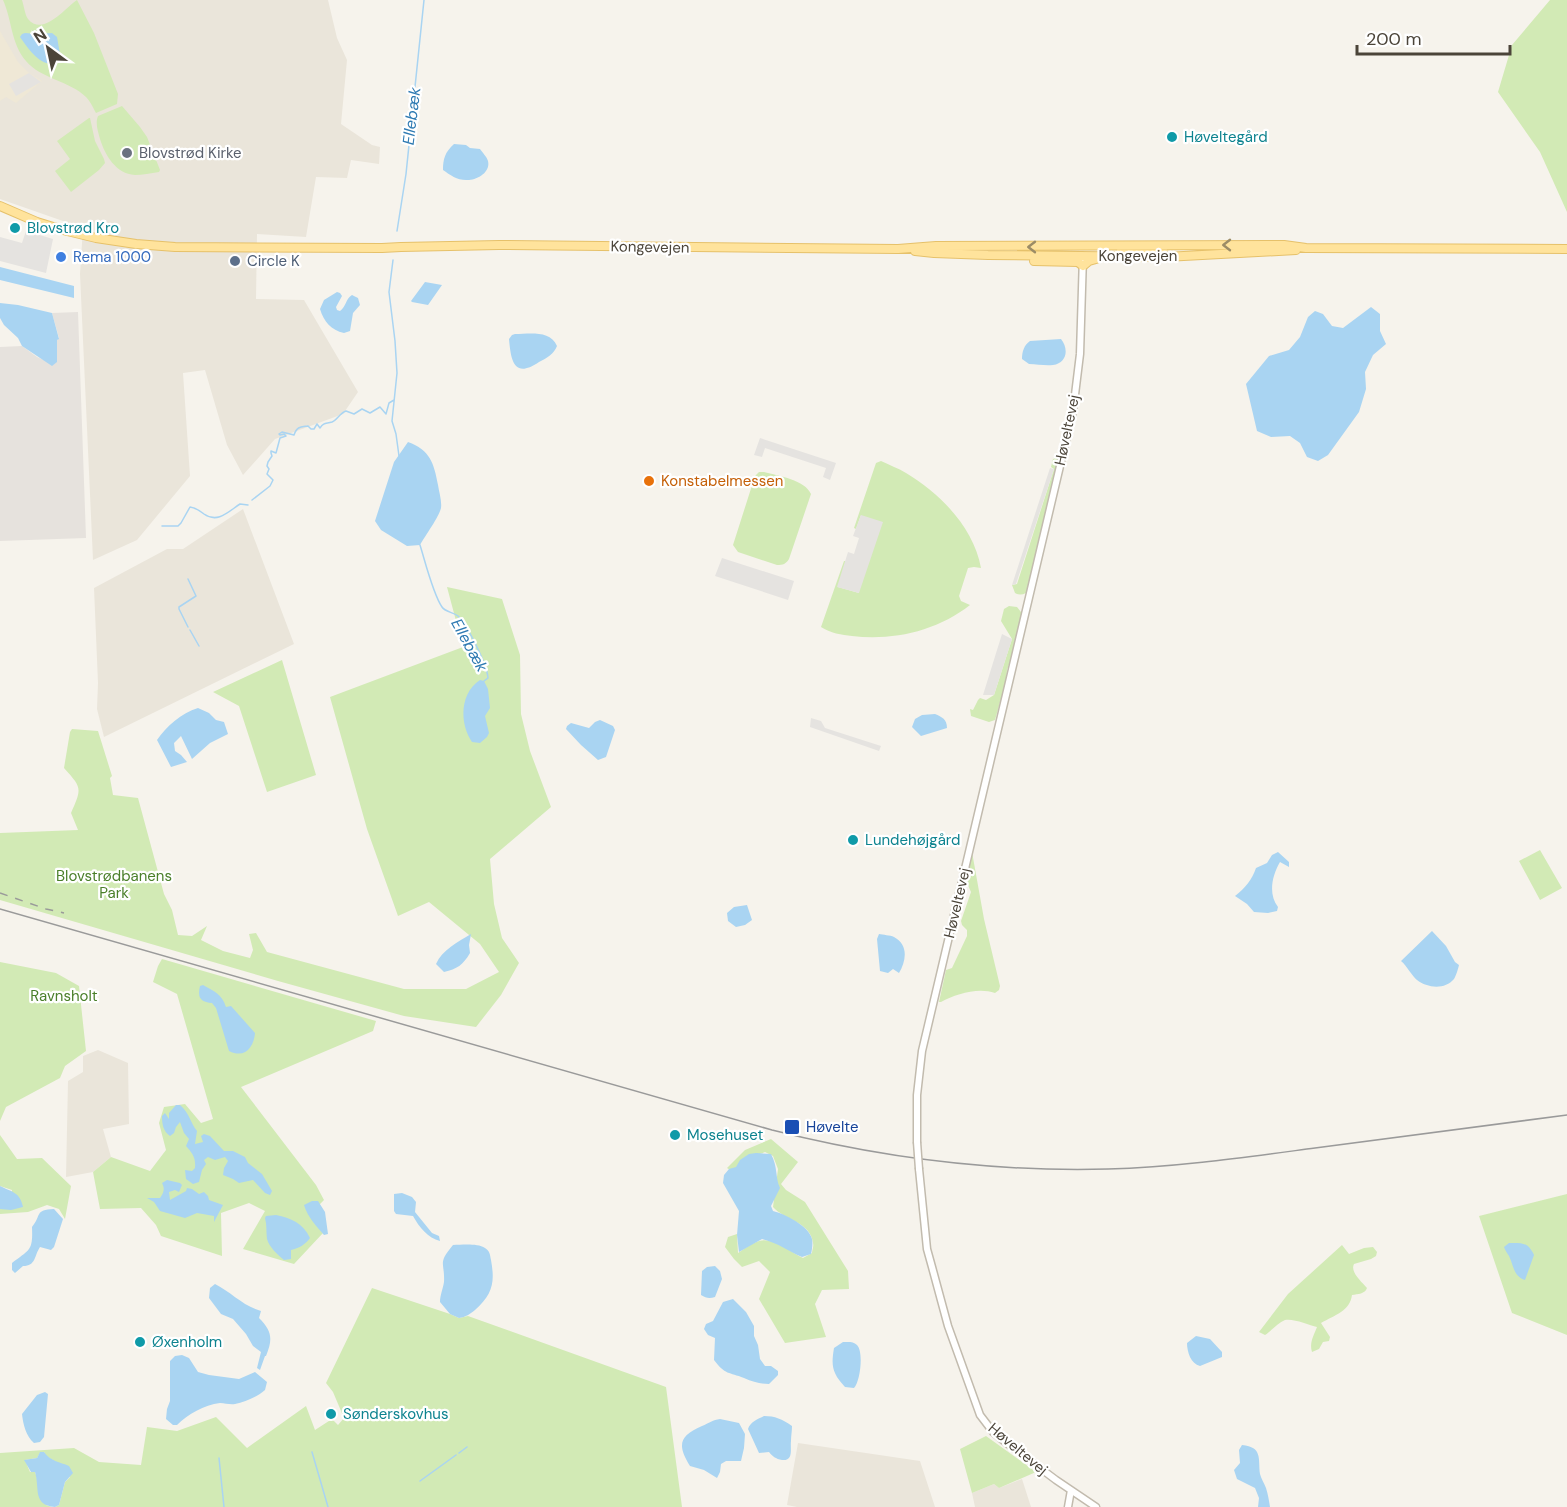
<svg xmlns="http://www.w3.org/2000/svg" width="1567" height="1507" font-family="'DM Sans',sans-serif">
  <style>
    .residential { fill: #eae5da }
    .industrial { fill: #e6e2dd }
    .education { fill: #efe8d6 }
    .green { fill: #d2eab5 }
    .parking { fill: #e5e3e0 }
    .water { fill: #a9d4f2 }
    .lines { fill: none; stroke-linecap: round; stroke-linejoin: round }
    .stream { stroke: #a9d4f2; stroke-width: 1.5 }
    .minor-casing { stroke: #c2bbae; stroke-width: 9 }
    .major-casing { stroke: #e6c16a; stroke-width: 10 }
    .minor { stroke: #fff; stroke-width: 6 }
    .major { stroke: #ffe39c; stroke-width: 8 }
    .tram { stroke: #9a9a9a; stroke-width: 1.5 }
    .rail { stroke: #9a9a9a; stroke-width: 1.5; stroke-dasharray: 8 8; stroke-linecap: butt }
    .minor-bridge-casing { stroke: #c2bbae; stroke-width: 9; stroke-linecap: butt }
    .minor-bridge { stroke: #fff; stroke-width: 6 }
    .oneway { stroke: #9c8c66 }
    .culture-dot { fill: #0f9aa8; stroke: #fff; stroke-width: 2 }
    .worship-dot { fill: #6b7280; stroke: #fff; stroke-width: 2 }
    .shop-dot { fill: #3f7fe0; stroke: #fff; stroke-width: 2 }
    .service-dot { fill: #5c6f8a; stroke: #fff; stroke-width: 2 }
    .food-dot { fill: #e8710a; stroke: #fff; stroke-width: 2 }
    .transit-dot { fill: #1a4fb4; stroke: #fff; stroke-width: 2 }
    .labels { text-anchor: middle; stroke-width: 4.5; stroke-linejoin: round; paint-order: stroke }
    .culture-label { font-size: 15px; fill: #0d838f; stroke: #fff; text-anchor: start }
    .worship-label { font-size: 15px; fill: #5b616d; stroke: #fff; text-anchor: start }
    .street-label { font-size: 15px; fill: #4b4439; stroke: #fff }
    .shop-label { font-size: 15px; fill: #366cbe; stroke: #fff; text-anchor: start }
    .service-label { font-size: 15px; fill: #4e5e75; stroke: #fff; text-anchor: start }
    .food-label { font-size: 15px; fill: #c56008; stroke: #fff; text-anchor: start }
    .park-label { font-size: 15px; fill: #4a7f2a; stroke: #fff }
    .transit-label { font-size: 15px; fill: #164399; stroke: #fff; text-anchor: start }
    .water-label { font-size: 16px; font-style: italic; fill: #2e7ab2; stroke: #fff }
  </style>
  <rect width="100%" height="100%" fill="#f6f3ec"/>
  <path class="residential" d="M0,0h328l9,38 10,22 -6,64 31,21 8,2 -1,17 -28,-4 -4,18 -31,-1 -10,60 -49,-3 -1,65 48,1 54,92 -15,22 -68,25 -32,36 -16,-30 -22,-75 -22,3 7,103 -53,64 -44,20 -13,-286 3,-46 -83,-29z
    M243,509l51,135 -190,93 -7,-28 1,-26 -4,-95 73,-39h16z
    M98,1050l30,13 1,61 -26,5 8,28 -18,15 -27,5 2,-96 15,-9v-16z
    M798,1443l122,18 15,46h-138l-10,-2z
    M1022,1479l9,28h-56l-3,-14 22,-9 5,4z"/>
  <path class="industrial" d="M78,312l8,226 -86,3v-194l22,-1 15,11 9,4 11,-21 2,-2 -7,-25z"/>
  <path class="education" d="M0,31l18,31 10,10 14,9 -26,22 -10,-6 -6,4z"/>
  <path class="green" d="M3,0h19c2,6 3,15 6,19 15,18 37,-11 49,-19l17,33 24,61 -1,10 -21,9c-3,-5 -5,-11 -10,-16 -16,-16 -45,-18 -60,-36 -15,-17 -14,-41 -23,-61z
    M1550,0h17v212l-27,-60 -42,-60 14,-47z
    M122,106l18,21 7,10 13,33 -1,2c-8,1 -17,3 -24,3 -19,-1 -30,-20 -35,-36 -2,-7 -5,-16 -2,-23z
    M89,118h1l5,23 9,18 1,4 -6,7 -28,22 -16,-21 15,-12 -13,-18z
    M1057,458l1,1v3l-29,121 -3,10c-4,2 -8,2 -11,0l-3,-8 5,-1 37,-115 -3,-2 2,-8z
    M881,461c8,4 17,7 25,12 34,20 68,55 75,95l-7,-1 -6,1 -9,28 2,5 9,4c-33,26 -77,36 -118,31 -10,-1 -22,-3 -31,-9l23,-66h2l-8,26 21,6 2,-78 -5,14 -2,-1 22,-65z
    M759,472h5c15,4 41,8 47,22l-22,65c-3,5 -6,6 -12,6l-39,-13 -5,-7 22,-69z
    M447,587l55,12 18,56 1,59 9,37 21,56 -61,52 4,45 8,34 17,25 -18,32 -25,32 -72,-11 -126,-35 -278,-81v-67l78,-3 -7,-17c11,-25 11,-25 -7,-45l6,-36 2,-3 26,2 14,45 -2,2 3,17 25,3 26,96 8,16 6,25 14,1 15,-10 -6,14 22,11 27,7 3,-8 -4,-16 7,-1 11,19 137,37h62l33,-17 -19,-28 -51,-42 -31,14 -31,-87 -37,-132 133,-50z
    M1009,606l8,1 4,5v5l-8,36 -6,17 -1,11 -11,39 -6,2 -18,-6 -1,-7 3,1 5,-10 2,-2 6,2 8,-5 18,-56 -11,-18 3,-12z
    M282,660l34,115 -49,17 -28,-86 -26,-14z
    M1540,850l22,38 -22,12 -21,-39z
    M972,852l12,67 16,67 -1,4 -4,3c-17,-6 -39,1 -54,9h-2l7,-32 6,-2 15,-32v-6l-5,-5 -1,-4 10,-29c-7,-14 -5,-26 1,-40z
    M162,959l214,62 -3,10 -132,56 75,98 8,15 -15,15 14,18 -29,31 -51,-15 22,-38 -16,-8 -28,10 1,43 -61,-20 -5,-11 -15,-17 -41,1 -7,-37 18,-15 39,14 16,-21 -7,-27 5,-16 21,-3 16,19 12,-4 -36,-125 -24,-12 5,-16z
    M0,962l56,11 23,13 7,65 -21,15 -5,12 -54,29 -6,14z
    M0,1135l17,24 25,-1 29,28 -6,33 -6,-10 -12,-4 -19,7 -28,2v-5h11l1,-19 -12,-4z
    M771,1139l27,23 -17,22 5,6 19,12 43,69 1,18 -27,1 -7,14 11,33 -41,6 -26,-44 11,-27 -11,-11 -17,6 -8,-8 -9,-12 3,-10 9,-3 1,19c6,-4 14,-10 21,-12 15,-4 31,11 44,17l9,-5c0,-3 2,-6 1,-10 -2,-21 -29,-23 -40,-36l5,-38 -5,-13 -8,-4 -24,9 -8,11 -6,-4 18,-18z
    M1567,1194v141l-55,-22 -33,-97z
    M1342,1245l7,9 15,-6 9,-1 4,5 -1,4 -5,3 -17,5c-4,8 7,17 13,24 -2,6 -9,6 -15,7 -2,16 -17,20 -31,28l9,14 -1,4 -6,1 -4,7 -7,3c-3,-9 2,-17 5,-25 -8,-2 -24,-9 -32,-7 -7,3 -14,11 -20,15l-6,-3 29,-38z
    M372,1288l78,26 9,4 9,-2 198,71 16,120h-627l4,-2 6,-23 5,-5 -14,-15 -10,-6 -2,-4 -4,1 -3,5 -12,2 5,12h5l11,33 6,2h-52v-54l74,-5 25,14 42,3 6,-38 30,4 39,-14 31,31 59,-42 9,24 17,-11 6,6 6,-7 -11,-26 -7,-9z
    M986,1436l50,36 -37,16 -5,-4 -22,9 -12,-44z"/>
  <path class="parking" d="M29,73l12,9 -25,14 -7,-12z
    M26,231l27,8 -7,34 -46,-12v-24l22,6z
    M760,438l76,25 -6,17 -7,-3 3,-9 -61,-20 -3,9 -8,-2z
    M1050,468l4,1 -38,115 -4,1z
    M861,515l22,7 -24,71 -22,-6 11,-35 6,2 5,-16 -6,-2z
    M722,558l72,23 -6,19 -73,-24z
    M1002,634l10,5 -18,56h-11z
    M811,718l10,3 4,7 56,18 -2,5 -69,-24z"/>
  <path class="water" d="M25,33l13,1 14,-1 5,4 4,23c-16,13 -32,-10 -41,-23l2,-3z
    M454,144l12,1 4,3 10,1c2,3 7,8 8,12 3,12 -13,20 -22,19 -9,0 -16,-5 -23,-10 0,-11 2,-18 11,-26z
    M0,267l74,19v12l-74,-18z
    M425,282l17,3 -14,20 -16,-3 -1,-1z
    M337,292l3,1 2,3 -6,11 1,3 3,1c6,-4 6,-13 12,-16l6,3 2,7 -7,8 -3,18 -6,2c-13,-3 -20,-11 -24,-24l4,-9z
    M0,303l18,2 34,8 7,26 -2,1v22l-5,4 -30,-20 -4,-8 -14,-13 -4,-7z
    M1371,307l9,7v17l6,13 -13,11 -8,17 1,17 -7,23 -31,43 -10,6 -11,-4 -7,-14 -10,-7 -19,1 -14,-6 -11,-47 23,-28 20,-6 11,-13 8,-20 7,-6 8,3 9,12 11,2z
    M515,334c15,0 35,-4 42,12 -3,8 -10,12 -18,16 -25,17 -28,-1 -30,-23l3,-4z
    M1061,339c8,10 6,24 -8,26 -8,1 -16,-1 -24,-1l-7,-5c0,-7 2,-14 8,-18z
    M408,442c22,8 26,21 30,43 1,7 4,16 3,23 -2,9 -16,28 -21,37l-13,1 -26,-16 -6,-9 19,-59z
    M480,680l4,1 4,8 2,19 -5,8 4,17 -2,4 -7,6 -8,-1c-13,-19 -12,-49 8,-62z
    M198,708l11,5 7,7 8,2 4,12 -18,9 -18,16 -11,-23 -7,7 1,8 6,4 6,7 -16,5 -14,-27c10,-14 24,-27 41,-32z
    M935,714c7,3 12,5 12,14l-26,8 -9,-9 3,-8 7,-4z
    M600,720l13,6 2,4 -9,27 -8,3 -17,-15 -15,-16 1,-3 4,-3 18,5 6,-6z
    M1278,852l11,10v5l-9,-5c-8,14 -12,32 -2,45l-1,4 -9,2 -14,-1 -7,-8 -12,-8c10,-8 17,-16 21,-28l11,-5 5,-8z
    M747,905l5,15 -7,5 -9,2 -8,-6 -1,-8 7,-6z
    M1432,931l14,15 9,16 4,3c-1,4 -3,11 -5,14 -9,11 -27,9 -37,1 -5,-4 -10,-14 -16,-19z
    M471,934l-2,11 1,8c-7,12 -13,16 -26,19l-8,-8c6,-14 22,-22 35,-30z
    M879,934c4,1 11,1 15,3 15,8 12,24 5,36l-6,-4 -5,4 -8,-2 -3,-32z
    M203,985c11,6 19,9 23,22l5,-1 24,27c-1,14 -10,26 -26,18l-13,-43 -4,-5c-11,-1 -15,-5 -12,-17z
    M176,1105h4c10,9 10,17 17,26l-2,13 8,-2 -2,-6 3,-2 6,2 14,15h9l12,6 3,6 14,11 10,17 -2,4 -5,-2 -12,-13 -14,3 -6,-4 -10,-4 1,-7 4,-7 -3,-4 -10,3 -7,-3 -4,3 2,4 -4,6 -3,12 -6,2 -7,-5 -1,-9 7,1 3,-3c1,-11 -3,-15 -9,-22l3,-7 -5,-6 -4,-11 -4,5 -2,6 -4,3c-7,-5 -8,-12 -8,-20l3,-3 4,6v-6z
    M756,1153l15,1c7,13 4,23 9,34l-9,18 2,5c12,3 36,15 39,28 1,4 0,11 -1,15l-9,3c-14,-6 -24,-14 -40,-18l-23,13 -2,-17 2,-24 -16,-28 1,-8 5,-6 7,-2 4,-7 9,-6z
    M167,1180l13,3 2,2 -3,7 -4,-2 -6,2 1,8 16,-9 1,-3 5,1 7,5 5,-2 4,4 1,4 14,5 -9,17v-6l-17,-3 -12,5 -25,-7 -6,-9 -7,-4h13c4,-6 5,-9 2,-15z
    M0,1186c12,6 20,6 23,21l-12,3 -11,-1z
    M402,1193l10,4 4,5 -1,10 17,21 7,3 1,5c-12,-3 -21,-14 -27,-25l-17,-2 -2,-3v-17z
    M312,1201h6l7,11 3,22 -4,1c-7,-8 -17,-19 -20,-30z
    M54,1209l9,10 -9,28 -3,3 -11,-3c-6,9 -4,19 -17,19l-8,7 -3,-3v-7c18,-14 21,-12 20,-36 10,-12 2,-17 22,-18z
    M276,1215c15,3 27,8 34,23 -5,7 -11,10 -19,12v9l-7,1c-6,-5 -15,-13 -17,-21 -1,-7 0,-14 -2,-21l1,-2z
    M1509,1243c13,0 19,-1 25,12l-9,25c-12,-4 -11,-14 -16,-24 -2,-3 -4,-6 -5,-9z
    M453,1245c9,0 24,-2 32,3 5,3 5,7 6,12 4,22 2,34 -16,50 -5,4 -9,7 -16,8l-9,-4 -10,-12c0,-7 3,-13 4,-20 1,-20 -7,-18 9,-37z
    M715,1266l5,5 2,8 -7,18c-6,2 -9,1 -14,-2l1,-24 5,-4z
    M215,1284c16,8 28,22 46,27l-2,7c13,13 14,21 7,38h-1l-5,14 -3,-2 4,-16 -8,-6 -7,-12 -13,-15 -12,-5 -12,-16 1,-10z
    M733,1299l13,13 8,14v10l4,9 2,14 5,7h6l7,5v4l-9,9c-9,0 -16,-2 -25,-6 -15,-6 -19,-3 -30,-18l1,-22 -7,-3 -4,-6 2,-5 7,-3 10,-19z
    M1196,1336l14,3 12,13v5l-22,9c-9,-2 -13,-14 -13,-23z
    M843,1342c5,0 10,-1 14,3 7,7 3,37 -3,43l-9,-1c-13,-14 -14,-21 -11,-39z
    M182,1355l7,3 9,14 11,3 30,4 16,-7 12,10 -2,8c-8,7 -20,12 -30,14 -5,1 -10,-1 -15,-1 -16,2 -32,11 -43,22h-4l-7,-6 1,-10 3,-8v-40l5,-5z
    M45,1392l3,2 -4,43 -4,5 -6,1c-8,-7 -11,-19 -12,-29l15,-19z
    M764,1416c11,0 18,3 28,10 0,5 -1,10 -1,15 -1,8 3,20 -9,19 -6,-1 -10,-4 -13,-8l-10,1 -11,-24c2,-7 10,-10 16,-13z
    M720,1419l19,4 6,11 -1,14 -3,13h-15l-5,3 -1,8 -3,6 -13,-8 -14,-4c-13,-21 -11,-30 12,-40 7,-3 11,-6 18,-7z
    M1242,1445c21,2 16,14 18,29 1,4 4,9 6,14 2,6 3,13 4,19h-12l1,-9 -4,-10 -18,-9 -3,-9 6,-7 -1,-13z
    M40,1452h4c6,9 16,10 25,14l4,7 -8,9 -6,23 -4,2c-23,-2 -15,-19 -20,-35h-4l-7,-12 13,-2z"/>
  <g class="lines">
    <path class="stream" d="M397,231l9,-57 18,-174
      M393,260l-4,32 6,49 2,32 -5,48 4,13 3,22
      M252,500l18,-14 3,-6 -6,-6 2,-5 -2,-3 1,-4 4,-6 -1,-3v-2l5,2 4,-15 6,-2 -2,-2 -4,1 -1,-1 3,-2 12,3c3,-9 7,-8 14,-9l3,3h3l3,-5 3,4c4,-6 6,-4 12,-6 5,-2 8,-9 14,-11l8,3 8,-5 8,4 10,-6 6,7 3,-11 5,-3
      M162,526h16l3,-3 9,-16c6,1 9,3 14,7 14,10 25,-3 36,-10l8,1
      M420,545c5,16 13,49 22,62 3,5 11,5 16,9 10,10 29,49 30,62l-4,3
      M188,579l8,17 -17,11v2l9,18
      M190,630l9,16
      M312,1452l16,55
      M459,1453l8,-6
      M219,1458l5,49
      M420,1481l36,-26"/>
    <defs>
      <path id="minor" d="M917,1142v-47l5,-44 151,-640 7,-57 3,-98
        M919,1169l8,80 5,18 16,59 32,89 13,17 11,9 52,39 40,27
        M1068,1507l3,-17"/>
      <path id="major" d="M0,206l37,16 26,8 33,8 40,6 39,3 207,1 19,-1 98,-2 399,4 38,-3 348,-1 22,3 261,1
        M915,251l19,2 54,2 177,2 131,-7
        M1121,251l42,-1
        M1034,261l44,1 5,4 6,-5 7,-2"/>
    </defs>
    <use href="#minor" class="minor-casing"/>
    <use href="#major" class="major-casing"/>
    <use href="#minor" class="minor"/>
    <use href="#major" class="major"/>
    <path class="tram" d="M0,909l772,221c110,28 223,42 336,39 70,-2 139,-12 207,-21 84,-11 168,-22 252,-33"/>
    <path class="rail" d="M0,893l46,16 18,4"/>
    <defs>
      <path id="minor-bridge" d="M917,1142l2,27"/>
    </defs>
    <use href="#minor-bridge" class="minor-bridge-casing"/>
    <use href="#minor-bridge" class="minor-bridge"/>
  </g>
  <defs><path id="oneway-chevron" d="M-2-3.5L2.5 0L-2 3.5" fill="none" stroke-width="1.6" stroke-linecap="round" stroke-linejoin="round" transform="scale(1.5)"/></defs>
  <g class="oneway">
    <use href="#oneway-chevron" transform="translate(1227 245) rotate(180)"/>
    <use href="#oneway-chevron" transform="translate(1032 247) rotate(180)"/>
  </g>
  <g class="culture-dot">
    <circle cx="1172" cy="137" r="6"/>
    <circle cx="15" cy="228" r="6"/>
    <circle cx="853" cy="840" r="6"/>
    <circle cx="675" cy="1135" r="6"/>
    <circle cx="140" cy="1342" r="6"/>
    <circle cx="331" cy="1414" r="6"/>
  </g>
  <circle class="worship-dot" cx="127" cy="153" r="6"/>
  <circle class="shop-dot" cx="61" cy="257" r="6"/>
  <circle class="service-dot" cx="235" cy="261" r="6"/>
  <circle class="food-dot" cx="649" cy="481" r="6"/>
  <rect class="transit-dot" x="784" y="1119" width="16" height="16" rx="3"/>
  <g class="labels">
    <g class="culture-label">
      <text x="1184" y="142">Høveltegård</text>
      <text x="27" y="233">Blovstrød Kro</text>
      <text x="865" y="845">Lundehøjgård</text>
      <text x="687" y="1140">Mosehuset</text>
      <text x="152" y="1347">Øxenholm</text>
      <text x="343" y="1419">Sønderskovhus</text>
    </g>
    <g class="worship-label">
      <text x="139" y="158">Blovstrød Kirke</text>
    </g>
    <g class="street-label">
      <text transform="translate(650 247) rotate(1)" y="5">Kongevejen</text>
      <text x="1138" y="261">Kongevejen</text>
      <text transform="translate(1067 430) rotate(-78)" y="5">Høveltevej</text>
      <text transform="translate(957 903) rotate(-77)" y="5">Høveltevej</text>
      <text transform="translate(1018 1449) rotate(40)" y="5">Høveltevej</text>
    </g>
    <g class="shop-label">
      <text x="73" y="262">Rema 1000</text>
    </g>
    <g class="service-label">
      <text x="247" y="266">Circle K</text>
    </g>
    <g class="food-label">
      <text x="661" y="486">Konstabelmessen</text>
    </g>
    <g class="park-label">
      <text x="114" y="881">Blovstrødbanens<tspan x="114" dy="17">Park</tspan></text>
      <text x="64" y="1001">Ravnsholt</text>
    </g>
    <g class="transit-label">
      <text x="806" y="1132">Høvelte</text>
    </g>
    <g class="water-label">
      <text transform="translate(411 116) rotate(-83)" y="6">Ellebæk</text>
      <text transform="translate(470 645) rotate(61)" y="6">Ellebæk</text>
    </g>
  </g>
  <g transform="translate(48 48) rotate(327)" stroke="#ffffff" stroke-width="4.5" paint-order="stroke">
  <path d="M0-4.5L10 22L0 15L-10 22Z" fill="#4b4439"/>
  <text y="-9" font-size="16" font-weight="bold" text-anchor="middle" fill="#4b4439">N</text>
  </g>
  <path d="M1357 45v9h153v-9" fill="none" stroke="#4b4439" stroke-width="3"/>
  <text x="1366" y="45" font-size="18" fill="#4b4439" stroke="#ffffff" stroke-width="4.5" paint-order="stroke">200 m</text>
</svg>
